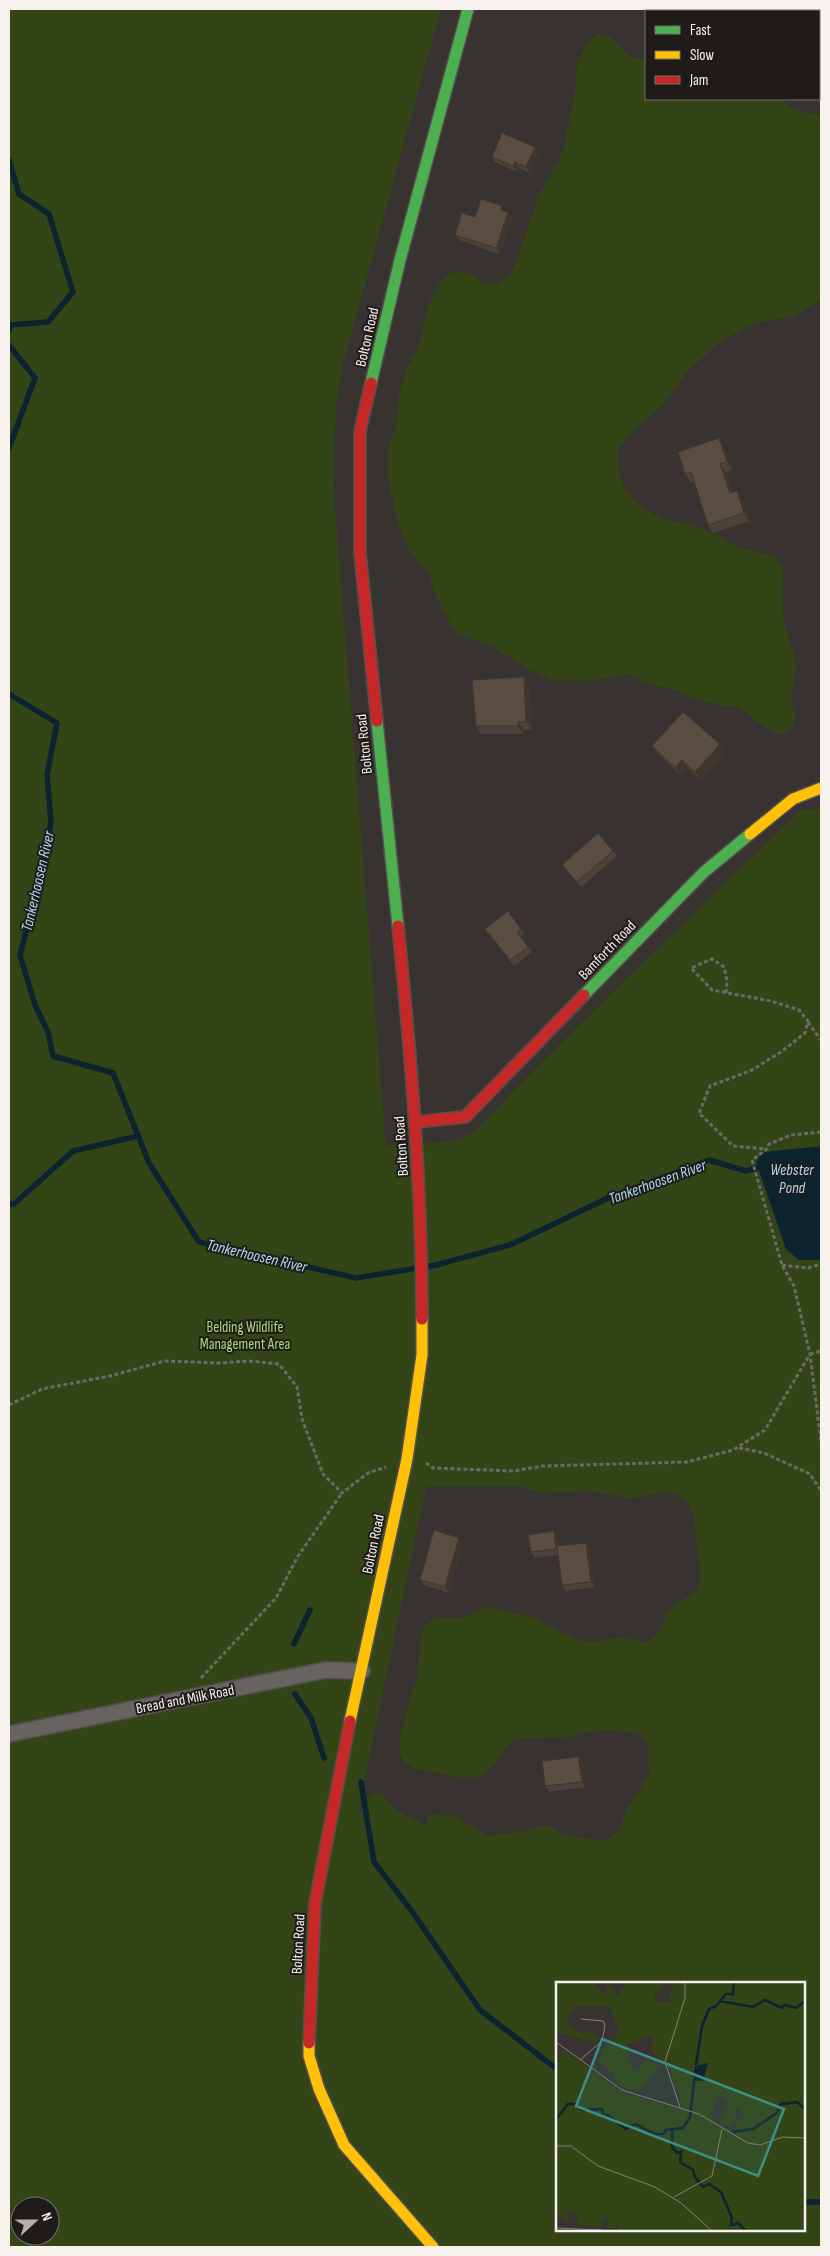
<svg xmlns="http://www.w3.org/2000/svg" width="830" height="2256" font-family="'Sofia Sans Condensed',sans-serif">
  <style>
    .green { fill: #334517; fill-rule: evenodd }
    .water { fill: #0c2330 }
    .lines { fill: none; stroke-linecap: round; stroke-linejoin: round }
    .stream { stroke: #0c2330; stroke-width: 5.5 }
    .street-casing { stroke: #534f4c; stroke-width: 18 }
    .fast-casing { stroke: #534f4c; stroke-width: 14 }
    .slow-casing { stroke: #534f4c; stroke-width: 14 }
    .jam-casing { stroke: #534f4c; stroke-width: 14 }
    .path { stroke: #6c6967; stroke-width: 3; stroke-dasharray: 4 2.5; stroke-linecap: butt }
    .street { stroke: #666360; stroke-width: 15 }
    .fast { stroke: #4caf50; stroke-width: 11 }
    .slow { stroke: #ffc107; stroke-width: 11 }
    .jam { stroke: #c62828; stroke-width: 11 }
    .wall { fill: #4d4239 }
    .shaded-wall { fill: #3f362e }
    .building { fill: #5a4d42; stroke: #3f362e }
    .labels { text-anchor: middle; stroke-width: 4; stroke-linejoin: round; paint-order: stroke }
    .street-label { font-size: 15px; fill: #f7f2ee; stroke: #1f1b19 }
    .park-label { font-size: 15px; fill: #acd978; stroke: #1f1b19 }
    .water-label { font-size: 16px; font-style: italic; fill: #b2d8f2; stroke: #1f1b19 }
    .inset-river { fill: none; stroke: #0c2330; stroke-width: 2.5 }
    .inset-road { fill: none; stroke: #847f7c; stroke-width: 1 }
    .view { fill: #3d8f88; fill-opacity: 0.15; stroke: #3d8f88; stroke-width: 2.5 }
    .inset-edge { fill: none; stroke: #f7f2ee; stroke-width: 2.5 }
  </style>
  <rect width="100%" height="100%" fill="#383330"/>
  <path class="green" d="M9,9h432l-98,355 -7,42 -3,77 53,663 56,-4 15,-2 15,-7 19,-17 20,-23 75,-75 215,-208 20,-1v1438h-812zM519,1486l21,7 52,-2 38,8 38,-8 12,5 9,9 5,12 7,63 -5,12 -21,12 -8,10 -11,22 -11,6 -26,-5 -25,5 -14,-1 -47,-24 -25,-5 -12,-5 -13,1 -23,11 -13,-2 -13,2 -10,8 -4,12 -2,37 -9,25 -9,37 -1,13 5,11 11,7 25,4 12,4h27l12,-8 15,-23 11,-7 52,-2 12,-4 26,-3 35,4 6,11 1,29 -21,34 -11,25 -11,7 -27,-2 -16,-3 -11,-8 -13,-1 -13,5 -38,5 -33,-20 -26,-2 -2,4v8l-32,-16 -13,-16 -6,-2 -6,4 -7,17 -5,-2 68,-324zM558,1984h246v246h-246zM20,2206h30v30h-30z
    M599,33l13,5 17,18 17,3v40h136c11,12 23,14 39,16v184l-26,17 -38,7 -34,16 -37,34 -22,31 -29,25 -17,20 1,26 5,12 16,20 23,12 26,5 36,15 10,7 39,10 9,11v51l11,37 2,13 -4,24v13l4,12 -5,12 -12,6 -23,-14 -9,-9 -12,-6h-13l-26,-7 -17,-8 -26,-6 -24,-11 -38,7 -39,-1 -25,-12 -35,-21 -37,-15 -18,-34 -9,-26 -18,-20 -11,-25 -12,-52 1,-27 9,-25 2,-28 7,-25 13,-24 9,-40 12,-24 11,-9 13,-2 11,5 9,9 13,-1 12,-7 6,-12 24,-70 20,-35 5,-13 11,-54 2,-28 5,-13 7,-11z"/>
  <path class="water" d="M821,1146v114h-22l-13,-11 -30,-87 4,-6 5,-4z"/>
  <g class="lines">
    <path class="stream" d="M9,160l10,34 30,20 24,78 -25,30 -37,3 -2,5
      M9,345l26,33 -26,70
      M9,694l48,29 -10,52 4,46 -6,39 -25,95 15,50 13,27 5,24 60,17 36,90 50,79 157,36 80,-13 74,-20 96,-46 103,-39 37,11 17,-5
      M9,1204h5l59,-53 65,-15
      M294,1644l16,-34
      M295,1694l16,24 13,40
      M361,1782l13,80 37,48 69,100 78,60
      M804,2202h17"/>
    <defs>
      <path id="street" d="M816,9h5
        M9,1734l317,-64 36,1"/>
      <path id="fast" d="M371,383l29,-123 68,-251
        M377,721l21,205
        M584,995l120,-123 46,-38"/>
      <path id="slow" d="M750,834l43,-35 28,-11
        M350,1721l57,-262 15,-104v-36
        M309,2043v13l10,33 25,56 89,102"/>
      <path id="jam" d="M371,383l-11,48v122l17,168
        M398,926c13,131 24,262 24,393
        M415,1122l50,-5 119,-122
        M309,2043l6,-140 35,-182"/>
    </defs>
    <use href="#street" class="street-casing"/>
    <use href="#fast" class="fast-casing"/>
    <use href="#slow" class="slow-casing"/>
    <use href="#jam" class="jam-casing"/>
    <path class="path" d="M726,993l1,-12 -3,-14 -12,-8 -21,9 21,22 59,11 28,9 9,11 -3,12 -24,19 -29,18 -42,16 -11,27 34,33 34,3
      M808,1022l13,18
      M821,1132l-30,3 -22,9 -2,5 -15,11 30,105 12,21 16,68 11,88
      M782,1265l26,3 13,-4
      M810,1354l11,-3
      M9,1405l33,-16 68,-13 55,-15 53,2 31,-2 30,3 18,23 5,32 21,55 19,19 26,-20 18,-6
      M739,1448l25,5 46,21 11,17
      M426,1463l7,5 80,3 30,-5 144,-4 46,-12 32,-20 45,-76
      M201,1678l75,-80 22,-42 44,-63"/>
    <use href="#street" class="street"/>
    <use href="#fast" class="fast"/>
    <use href="#slow" class="slow"/>
    <use href="#jam" class="jam"/>
  </g>
  <path class="wall" d="M819,64l2,3v40l-3,-6z
    M535,147l4,6 -9,20 -11,-5 -2,4 -22,-10 -3,-5z
    M506,212h2l4,6 -13,36 -40,-14 -4,-5z
    M719,438l5,8 8,24 -6,2 7,21 4,-2 5,8 7,22 -36,12 -5,-8 -14,-44 -3,1 -6,-8z
    M524,677l5,8 3,44 -8,1v4h-43l-5,-8z
    M652,746l73,6 -24,28 -13,-12 -7,7 -23,-21z
    M613,851l4,5 -36,31 -19,-22z
    M508,911l17,23 -4,3 11,15 -18,14 -29,-37z
    M558,1537l1,9 27,-3 3,5 6,39 -29,4 -4,-6 -4,-30 -23,3 -4,-6z
    M459,1538l4,5 -14,50 -25,-8 -4,-5z
    M578,1757l4,5 3,25 -36,5 -4,-6z"/>
  <path class="shaded-wall" d="M819,64l2,3v12l-2,-3z
    M535,147l4,6 -9,20 -4,-6z
    M515,162l4,6 -2,4 -4,-6z
    M508,212l4,6 -13,36 -3,-6z
    M719,438l5,8 8,24 -5,-8z
    M720,464l6,8 10,29 -6,-8z
    M737,491l5,8 7,22 -5,-8z
    M524,677l5,8 3,44 -6,-8z
    M518,722l6,8v4l-6,-8z
    M720,744l5,8 -24,28 -6,-8z
    M682,760l6,8 -7,7 -6,-8z
    M554,1531l4,6 2,18 -4,-6z
    M459,1538l4,5 -14,50 -4,-6z
    M586,1543l3,5 6,39 -4,-5z
    M578,1757l4,5 3,25 -3,-5z"/>
  <path class="building" d="M819,64v12h2v25h-3v-2h1z
    M502,133l33,14 -9,20 -11,-5 -2,4 -21,-9z
    M481,199l21,7 -1,4 7,2 -12,36 -41,-13 7,-22 13,4z
    M719,438l8,24 -7,2 10,29 7,-2 7,22 -36,12 -17,-53 -6,2 -7,-22z
    M524,677l2,44 -8,1v4h-42l-4,-46z
    M683,712l37,32 -25,28 -13,-12 -7,7 -23,-21z
    M598,833l15,18 -36,31 -15,-17z
    M508,911l13,18 -4,3 11,15 -18,13 -25,-31z
    M434,1530l25,8 -14,49 -25,-7z
    M554,1531l2,18 -25,3 -3,-17z
    M586,1543l5,39 -29,3 -5,-39z
    M578,1757l4,25 -37,4 -3,-25z"/>
  <g class="labels">
    <g class="street-label">
      <text transform="translate(367 337) rotate(-77)" y="5">Bolton Road</text>
      <text transform="translate(364 744) rotate(-96)" y="5">Bolton Road</text>
      <text transform="translate(607 950) rotate(-46)" y="5">Bamforth Road</text>
      <text transform="translate(401 1146) rotate(-94)" y="5">Bolton Road</text>
      <text transform="translate(373 1544) rotate(-78)" y="5">Bolton Road</text>
      <text transform="translate(185 1699) rotate(-11)" y="5">Bread and Milk Road</text>
      <text transform="translate(298 1944) rotate(-87)" y="5">Bolton Road</text>
    </g>
    <g class="park-label">
      <text x="245" y="1332">Belding Wildlife<tspan x="245" dy="17">Management Area</tspan></text>
    </g>
    <g class="water-label">
      <text transform="translate(37 881) rotate(-77)" y="6">Tankerhoosen River</text>
      <text x="792" y="1175">Webster<tspan x="792" dy="18">Pond</tspan></text>
      <text transform="translate(657 1181) rotate(-20)" y="6">Tankerhoosen River</text>
      <text transform="translate(257 1255) rotate(13)" y="6">Tankerhoosen River</text>
    </g>
  </g>
  <g transform="translate(556 1982)">
    <rect width="249" height="249" fill="#383330"/>
    <path d="M0,0h38l9,12 5,-4 -3,-8h4l8,14 10,-14h36l1,5 -11,9 3,6 5,1 10,-2 -2,-9 7,-10h129l-2,248h-184l-2,-6 -8,6 -2,-13 -8,10 -21,-2v-9l-7,-6 -3,1 1,13 -9,-9 -4,9v-162h3l4,-12 60,43 57,17 2,-6 -14,-41 -11,-4 -4,-6 -1,-17 -27,9 7,25h5l9,-10 14,5 -19,24h-14l-6,-3 -8,-7 1,-6 -15,-12 5,-13 6,-3 9,-13 -10,-26h-35l-6,11 1,10 13,6 8,-1 9,7 -2,4 -40,-11zM162,115l7,1 4,6 -9,17 10,7 5,-6 1,-14 7,5 -11,19 -22,-14z" fill="#334517" fill-rule="evenodd"/>
    <path d="M152,81l-5,18h-10l2,-15z" fill="#0c2330"/>
    <path class="inset-river" d="M164,19l33,6 12,-7 17,8 3,-3 11,3 9,-7M140,83l6,-39 7,-17 7,-3 10,-12h7l1,-12M0,137l12,-15h6l9,6 19,-1 2,7 4,-1 18,14 10,-5 18,10h9l3,-4 17,-2 7,-11 4,-36M116,148v17l5,6 4,-1 -1,10 13,8 2,7 8,10 6,-3 12,8 11,26 -1,7 7,-2 7,7M176,150l21,-3 24,-16 4,-9 16,-2 8,7"/>
    <path class="inset-road" d="M0,60l66,48 77,24 49,29 12,2 23,-8 22,1M24,78l22,-19 3,-16 -2,-4 -22,-2M124,125l-15,-45 20,-64v-16M0,164h15l27,20 57,21 26,16 30,27M118,215l38,-21 10,-47M0,246l46,2"/>
    <path class="view" d="M46,57l182,70 -26,67 -182,-70z"/>
    <rect width="249" height="249" class="inset-edge"/>
  </g>
  <rect width="830" height="2256" fill="none" stroke="#f7f2ee" stroke-width="20"/>
  <rect x="645" y="10" width="175" height="90" fill="#1f1b19" stroke="#75716e"/>
  <rect x="655" y="26" width="25" height="8" fill="#4caf50" stroke="#75716e"/>
  <text x="690" y="35" font-size="15" fill="#f7f2ee">Fast</text>
  <rect x="655" y="51" width="25" height="8" fill="#ffc107" stroke="#75716e"/>
  <text x="690" y="60" font-size="15" fill="#f7f2ee">Slow</text>
  <rect x="655" y="76" width="25" height="8" fill="#c62828" stroke="#75716e"/>
  <text x="690" y="85" font-size="15" fill="#f7f2ee">Jam</text>
  <g transform="translate(35 2221) rotate(69)"><circle r="24" fill="#1f1b19" stroke="#75716e"/>
  <path d="M0-4L9 19L0 12L-9 19Z" fill="#b4afac"/>
  <text y="-8" font-size="14" font-weight="bold" text-anchor="middle" fill="#f7f2ee">N</text>
  </g>
</svg>
